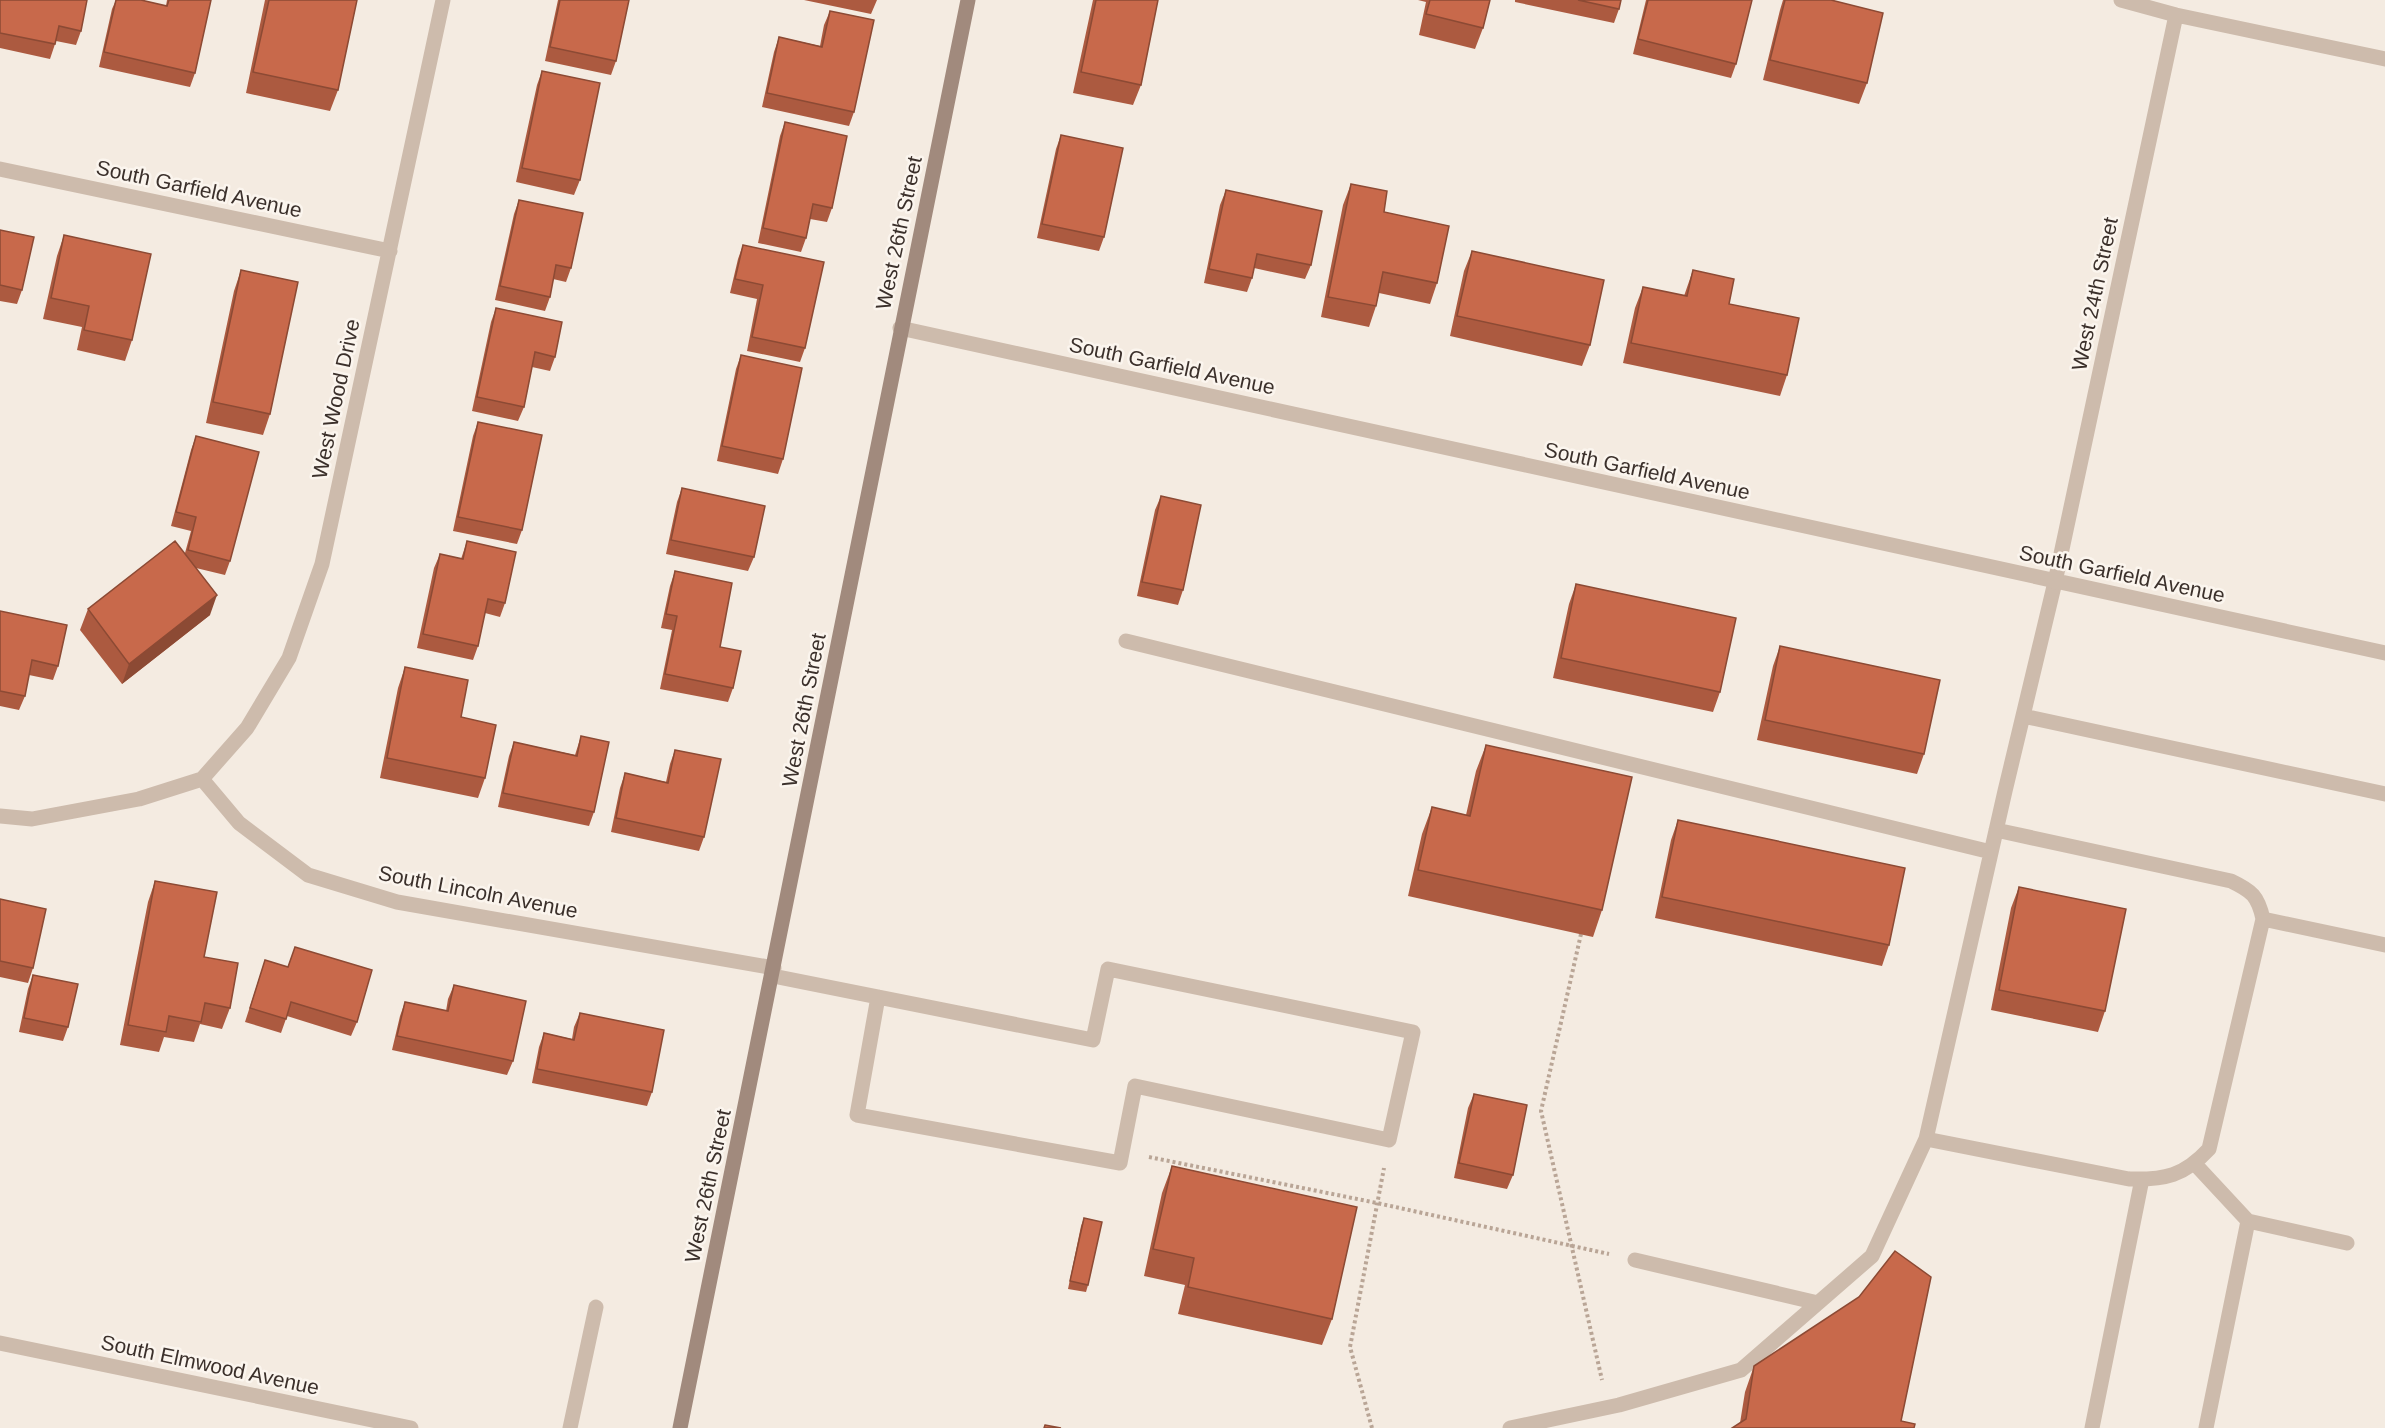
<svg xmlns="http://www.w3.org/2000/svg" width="2385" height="1428" font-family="Helvetica,sans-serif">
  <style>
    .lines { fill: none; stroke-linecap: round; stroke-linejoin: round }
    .path { stroke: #b9a596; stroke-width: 4; stroke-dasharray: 3 3; stroke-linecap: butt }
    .lane { stroke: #cdbbac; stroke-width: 15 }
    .street { stroke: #cdbbac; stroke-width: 15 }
    .secondary { stroke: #a18a7d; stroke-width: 15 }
    .wall { fill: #ac5a40 }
    .shaded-wall { fill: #8c4a34 }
    .building { fill: #c8694b; stroke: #8c4a34; stroke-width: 1.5 }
    .labels { text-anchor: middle; stroke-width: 5; stroke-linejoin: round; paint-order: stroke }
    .street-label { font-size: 21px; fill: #3b302b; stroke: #fbf5ee }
  </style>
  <rect width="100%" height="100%" fill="#f4ebe1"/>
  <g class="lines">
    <path class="path" d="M1581,934l-40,177 61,269
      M1149,1157l228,46 232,51
      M1372,1428l-22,-81 34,-179"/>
    <path class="lane" d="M1126,641l865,211
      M2023,716l362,78
      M2263,919l122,26
      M773,976l320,64 15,-71 305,63 -24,108 -254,-54 -15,77 -263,-48 21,-118
      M1926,1139l203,40c36,1 55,-3 80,-30l54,-230c-5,-23 -11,-28 -32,-38l-235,-51
      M2195,1164l53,57 -42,207
      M2248,1221l99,22
      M1635,1260l183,43
      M570,1428l26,-121
      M1510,1428l109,-23 122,-35 131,-114 54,-117 79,-348 50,-209
      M2092,1428l50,-249"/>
    <path class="street" d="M2121,0l55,15 209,44
      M0,169l390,82
      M900,328l1485,325
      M2055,582l121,-567
      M202,779l45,-51 42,-70 33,-94 121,-564
      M202,779l37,44 69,52 89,27 377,66
      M0,816l32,3 107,-20 63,-20
      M0,1343l411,85"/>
    <path class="secondary" d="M680,1428l288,-1428"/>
  </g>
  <path class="wall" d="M0,0l81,31 -5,14 -20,-4 -6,18 -50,-11z
    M116,0h25l25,6 1,-6h44l-16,73 -5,14 -91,-20 13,-58z
    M265,0h92l-19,90 -8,21 -84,-18z
    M558,0h71l-13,61 -5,14 -66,-14z
    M804,0h73l-6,14z
    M1093,0h65l-17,85 -8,20 -60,-12z
    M1418,0h72l-7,28 -8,21 -56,-14 7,-33z
    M1515,0h106l-2,9 -5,14 -99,-21z
    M1646,0h106l-16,64 -5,14 -98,-24z
    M1783,0h48l36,83 -8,21 -96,-24 17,-70z
    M830,11l24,101 -5,14 -87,-19 12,-55 5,-15 41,9 4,-21z
    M542,71l38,109 -6,15 -58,-13 21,-97z
    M785,122l47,86 -5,14 -17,-3 -4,19 -5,14 -43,-9 22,-107z
    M1061,135l43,102 -5,14 -62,-13 19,-89z
    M1351,184l33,28 53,71 -7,21 -51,-11 -3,13 -7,21 -48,-10 22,-112z
    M1226,190l85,75 -6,14 -51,-11 -2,10 -5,14 -43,-9 16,-78z
    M519,200l52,68 -5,14 -13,-3 -3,18 -5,14 -50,-11 19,-86z
    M0,230l22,60 -5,14 -17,-3z
    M64,235l68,105 -7,21 -48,-11 5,-23 -39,-8 14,-63z
    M743,245l62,103 -5,14 -53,-11 10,-52 -27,-6 8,-34z
    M1472,251l118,94 -8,21 -132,-30 14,-65z
    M241,270l29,144 -7,21 -57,-12 28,-132z
    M1693,270l36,34 58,71 -7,21 -157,-33 12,-55 8,-21 41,9z
    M496,308l59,49 -5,14 -18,-4 -8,40 -6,14 -46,-10 19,-89z
    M741,355l42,104 -5,15 -61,-13 19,-92z
    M478,422l44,108 -5,14 -64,-13 20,-95z
    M196,436l34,125 -5,14 -29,-7 14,47 -88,69 -42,-54 8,-21 97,-56 6,-22 -20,-5 20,-76z
    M682,488l72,69 -6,14 -82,-17 11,-52z
    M1161,496l22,94 -5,15 -41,-9 18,-86z
    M467,541l38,62 -5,14 -15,-4 -7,33 -5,14 -56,-12 17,-80 6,-14 21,5z
    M675,571l45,76 13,41 -5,14 -68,-13 12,-59 -11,-2 9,-42z
    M1576,584l144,108 -7,20 -160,-34 16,-74z
    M0,611l58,55 -5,14 -24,-5 -4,21 -6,14 -19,-4z
    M1780,646l144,108 -7,20 -160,-34 16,-74z
    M405,667l56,50 24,61 -7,20 -98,-20 18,-90z
    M581,736l13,76 -5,14 -91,-19 11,-51 5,-14 61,13z
    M1486,745l116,165 -9,27 -185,-41 14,-62 10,-27 34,8 10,-44z
    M675,750l29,87 -5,14 -88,-19 9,-44 5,-15 41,9 4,-18z
    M1678,820l211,125 -7,21 -227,-48 16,-78z
    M155,881l49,76 26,51 -8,21 -22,-5 -6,18 -30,-5 -5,15 -39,-7 28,-143z
    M2019,887l86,124 -7,21 -107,-22 20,-102z
    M0,899l33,69 -5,15 -28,-6z
    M295,947l62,75 -6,14 -64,-20 -6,17 -36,-11 20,-62 23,7z
    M33,975l35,52 -5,14 -44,-9 9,-43z
    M454,985l59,76 -6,14 -115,-25 8,-34 5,-14 41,9 2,-12z
    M580,1013l72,79 -5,14 -115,-23 7,-36 5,-14 28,6 2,-12z
    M1474,1094l39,81 -6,14 -53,-11 14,-70z
    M1172,1166l160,153 -10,26 -144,-31 7,-29 -41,-9 18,-83z
    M1084,1218l4,67 -2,7 -18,-3 13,-63z
    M1754,1366l147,55 -161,2 5,-31z"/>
  <path class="shaded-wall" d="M217,595l-7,20 -88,69 7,-20z"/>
  <path class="building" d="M0,0h87l-6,31 -22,-5 -4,18 -55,-11z
    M116,0h25l26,6 2,-6h42l-16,73 -91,-21z
    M269,0h88l-19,90 -85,-18z
    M560,0h69l-13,61 -66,-14z
    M1096,0h62l-17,85 -60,-13z
    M1430,0h60l-7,28 -57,-14z
    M1578,0h43l-2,9z
    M1648,0h104l-16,64 -98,-25z
    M1785,0h46l52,13 -16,70 -97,-23z
    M830,11l44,9 -20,92 -87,-19 12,-56 43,10z
    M542,71l58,12 -20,97 -58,-12z
    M785,122l62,14 -15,72 -19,-4 -7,34 -43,-10z
    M1061,135l62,13 -19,89 -62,-13z
    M1351,184l36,7 -3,21 65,14 -12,57 -54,-11 -7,34 -48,-9z
    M1226,190l96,21 -11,54 -54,-11 -5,24 -43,-9z
    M519,200l64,13 -12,55 -15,-3 -6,32 -50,-11z
    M0,230l34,7 -12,53 -22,-5z
    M64,235l87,19 -19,86 -48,-10 5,-24 -38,-8z
    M743,245l81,17 -19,86 -53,-11 11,-52 -28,-6z
    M1472,251l132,29 -14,65 -133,-29z
    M241,270l57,12 -28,132 -57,-12z
    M1693,270l41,9 -5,25 70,14 -12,57 -156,-32 12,-56 44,9z
    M496,308l66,14 -7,35 -20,-5 -11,55 -47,-10z
    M741,355l61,13 -19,91 -61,-13z
    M478,422l64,13 -20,95 -64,-13z
    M196,436l63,16 -29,109 -42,-11 8,-33 -20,-5z
    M682,488l83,18 -11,51 -83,-17z
    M1161,496l40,9 -18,85 -41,-8z
    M175,541l42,54 -88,69 -41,-55z
    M467,541l49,11 -11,51 -17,-4 -10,47 -55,-12 17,-80 23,5z
    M675,571l57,12 -12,64 21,4 -8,37 -68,-14 12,-58 -11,-2z
    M1576,584l160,34 -16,74 -159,-34z
    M0,611l67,14 -9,41 -26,-6 -7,36 -25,-5z
    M1780,646l160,34 -16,74 -159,-34z
    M405,667l63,13 -7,37 35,8 -11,53 -98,-20z
    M581,736l28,6 -15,70 -91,-19 11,-51 63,14z
    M1486,745l146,32 -30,133 -184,-40 14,-63 38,9z
    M675,750l46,9 -17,78 -88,-19 9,-45 43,10z
    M1678,820l227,48 -16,77 -227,-48z
    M155,881l62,11 -13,65 34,6 -8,45 -25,-5 -4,19 -32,-6 -3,16 -38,-7z
    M2019,887l107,22 -21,102 -106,-21z
    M0,899l46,10 -13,59 -33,-7z
    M295,947l77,23 -15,52 -66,-20 -5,17 -36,-11 15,-48 23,7z
    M33,975l45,9 -10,43 -44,-9z
    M454,985l72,16 -13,60 -116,-25 8,-34 43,9z
    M580,1013l84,17 -12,62 -115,-23 7,-36 30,7z
    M1474,1094l53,11 -14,70 -54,-12z
    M1172,1166l185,41 -25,112 -144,-32 6,-29 -41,-9z
    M1084,1218l18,4 -14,63 -18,-4z
    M1895,1251l36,26 -30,144 14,3 -1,4h-182l14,-9 8,-53 105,-69z
    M1045,1425l16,3h-17z"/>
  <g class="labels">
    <g class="street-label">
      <text transform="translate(199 189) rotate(12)" y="7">South Garfield Avenue</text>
      <text transform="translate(899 233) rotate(-78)" y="7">West 26th Street</text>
      <text transform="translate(2095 294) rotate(-78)" y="7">West 24th Street</text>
      <text transform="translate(1172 366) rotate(12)" y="7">South Garfield Avenue</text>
      <text transform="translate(336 399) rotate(-78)" y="7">West Wood Drive</text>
      <text transform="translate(1647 471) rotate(12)" y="7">South Garfield Avenue</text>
      <text transform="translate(2122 574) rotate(12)" y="7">South Garfield Avenue</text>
      <text transform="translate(804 710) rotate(-79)" y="7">West 26th Street</text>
      <text transform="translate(478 892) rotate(11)" y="7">South Lincoln Avenue</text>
      <text transform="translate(708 1186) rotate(-78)" y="7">West 26th Street</text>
      <text transform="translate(210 1365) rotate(12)" y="7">South Elmwood Avenue</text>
    </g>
  </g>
</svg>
